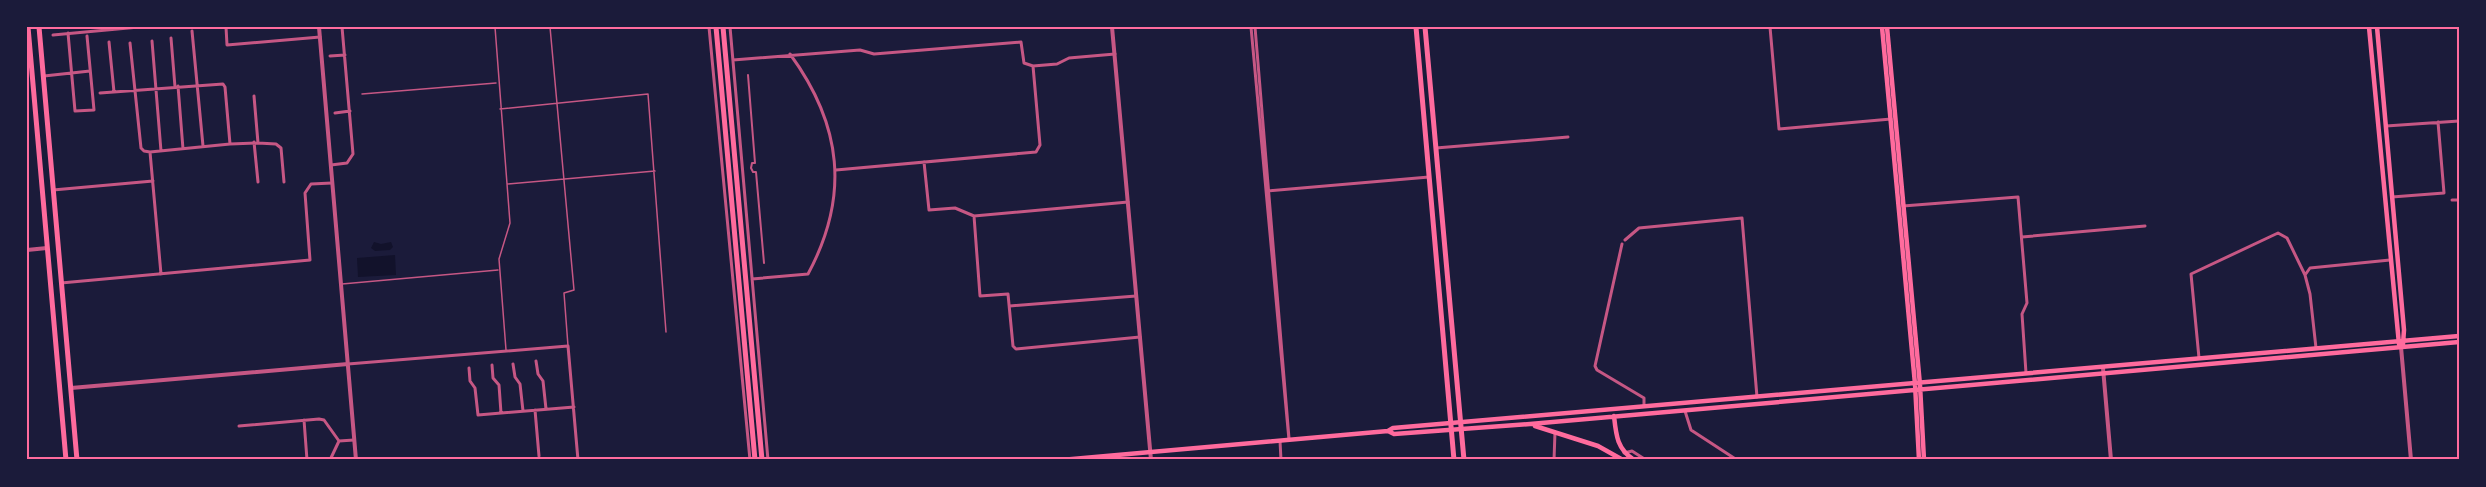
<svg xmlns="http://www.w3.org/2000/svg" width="2486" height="487" font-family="'Noto Sans',sans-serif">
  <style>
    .water { fill: #12122b }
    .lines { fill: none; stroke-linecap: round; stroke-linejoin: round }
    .service { stroke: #c65784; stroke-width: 1.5 }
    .pedestrian { stroke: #c65784; stroke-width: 2 }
    .minor { stroke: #c65784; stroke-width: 3 }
    .tertiary { stroke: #c65784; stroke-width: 4 }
    .secondary { stroke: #ff6b9d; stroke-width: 4.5 }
    .primary { stroke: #ff6b9d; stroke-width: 5 }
    .neatline { fill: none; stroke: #ff6b9d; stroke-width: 2 }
  </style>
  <rect width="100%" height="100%" fill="#1b1b3a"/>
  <path class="water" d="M374,242l7,2 10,-2 2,5 -3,3 -15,1 -4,-3z
    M395,255l1,20 -38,2 -1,-19z"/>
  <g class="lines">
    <path class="service" d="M495,27l15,196 -11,36 7,91
      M550,27l24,263 -10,3 4,53
      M362,94l134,-11
      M500,109l148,-15 18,238
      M507,184l148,-13
      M342,284l156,-14"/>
    <path class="pedestrian" d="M748,75l7,88h-3l-1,5 2,4h3l8,91"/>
    <path class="minor" d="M226,27l1,18 93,-8
      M709,27l41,433
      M730,27l38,433
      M1251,27l38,413
      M1255,27l34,411
      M1770,27l9,102 112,-10
      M192,31l11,115
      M68,33l7,78 19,-1 -7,-74
      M53,35l86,-8
      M171,38l4,49
      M152,41l9,110
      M109,42l5,50
      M130,43l11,105 3,3 6,1
      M330,56l15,-1
      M733,60l127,-10 14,4 147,-12 3,21 9,3
      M44,76l46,-5
      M178,86l5,63
      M100,93l123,-9 2,3 5,57 28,-1 -4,-47
      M335,113l15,-2
      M2386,126l73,-5
      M254,142l4,40
      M258,143l18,1 5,4 3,34
      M1436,148l132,-11
      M924,162l5,48 26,-2 19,8 154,-14
      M331,165l16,-2 6,-9 -11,-127
      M836,170l200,-18 4,-7 -7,-79 24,-2 12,-6 46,-4
      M53,190l100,-9
      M1267,191l162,-14
      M2392,197l52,-4 -6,-71
      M2452,200h7
      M1903,206l115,-9 9,106 -5,11 4,59
      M974,216l6,80 28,-2 5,52 3,3 124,-12
      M2022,237l123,-11
      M1625,240l14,-12 103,-10 15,179
      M1622,244l-27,122 2,4 47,28v8
      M161,274l-11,-122 80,-8
      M752,279l56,-5c42,-78 34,-149 -18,-220
      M61,283l249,-23 -5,-67 6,-9 21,-1
      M1010,306l126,-10
      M2316,348l-6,-54 -5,-19 5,-7 80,-8
      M2199,358l-8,-84 87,-41 9,5 18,37
      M536,361l2,13 5,7 3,28
      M348,364l220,-18 10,114
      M513,364l2,13 5,7 3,27
      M492,365l1,13 6,7 2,28
      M469,368l1,13 5,7 3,27 96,-8
      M535,410l4,46
      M1685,411l6,19 46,30
      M304,420l3,40
      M239,426l80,-7 5,1 15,21 15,-1
      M1280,441l1,19
      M1624,453l8,-2 14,9
      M330,460l9,-19
      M1554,460l1,-28"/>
    <path class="tertiary" d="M319,27l37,433
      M1112,27l39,433
      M27,250l20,-2
      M2401,347l10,113
      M2103,368l8,92
      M71,388l277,-24"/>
    <path class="secondary" d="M1882,27l33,357 4,76
      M1887,27l33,358 4,75
      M2369,27l30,317
      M2377,27l27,303 -1,14
      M1614,416c2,19 3,33 20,44
      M1535,426l63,20 25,14
      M1388,431l6,3 136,-10 929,-82
      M1061,460l327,-29 5,-3 1066,-92"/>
    <path class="primary" d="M28,27l38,433
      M39,27l38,433
      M716,27l39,433
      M723,27l39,433
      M1416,27l38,433
      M1425,27l39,433"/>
  </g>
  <rect width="2486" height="487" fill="none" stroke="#1b1b3a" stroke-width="57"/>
  <rect x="28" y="28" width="2430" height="430" class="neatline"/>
</svg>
